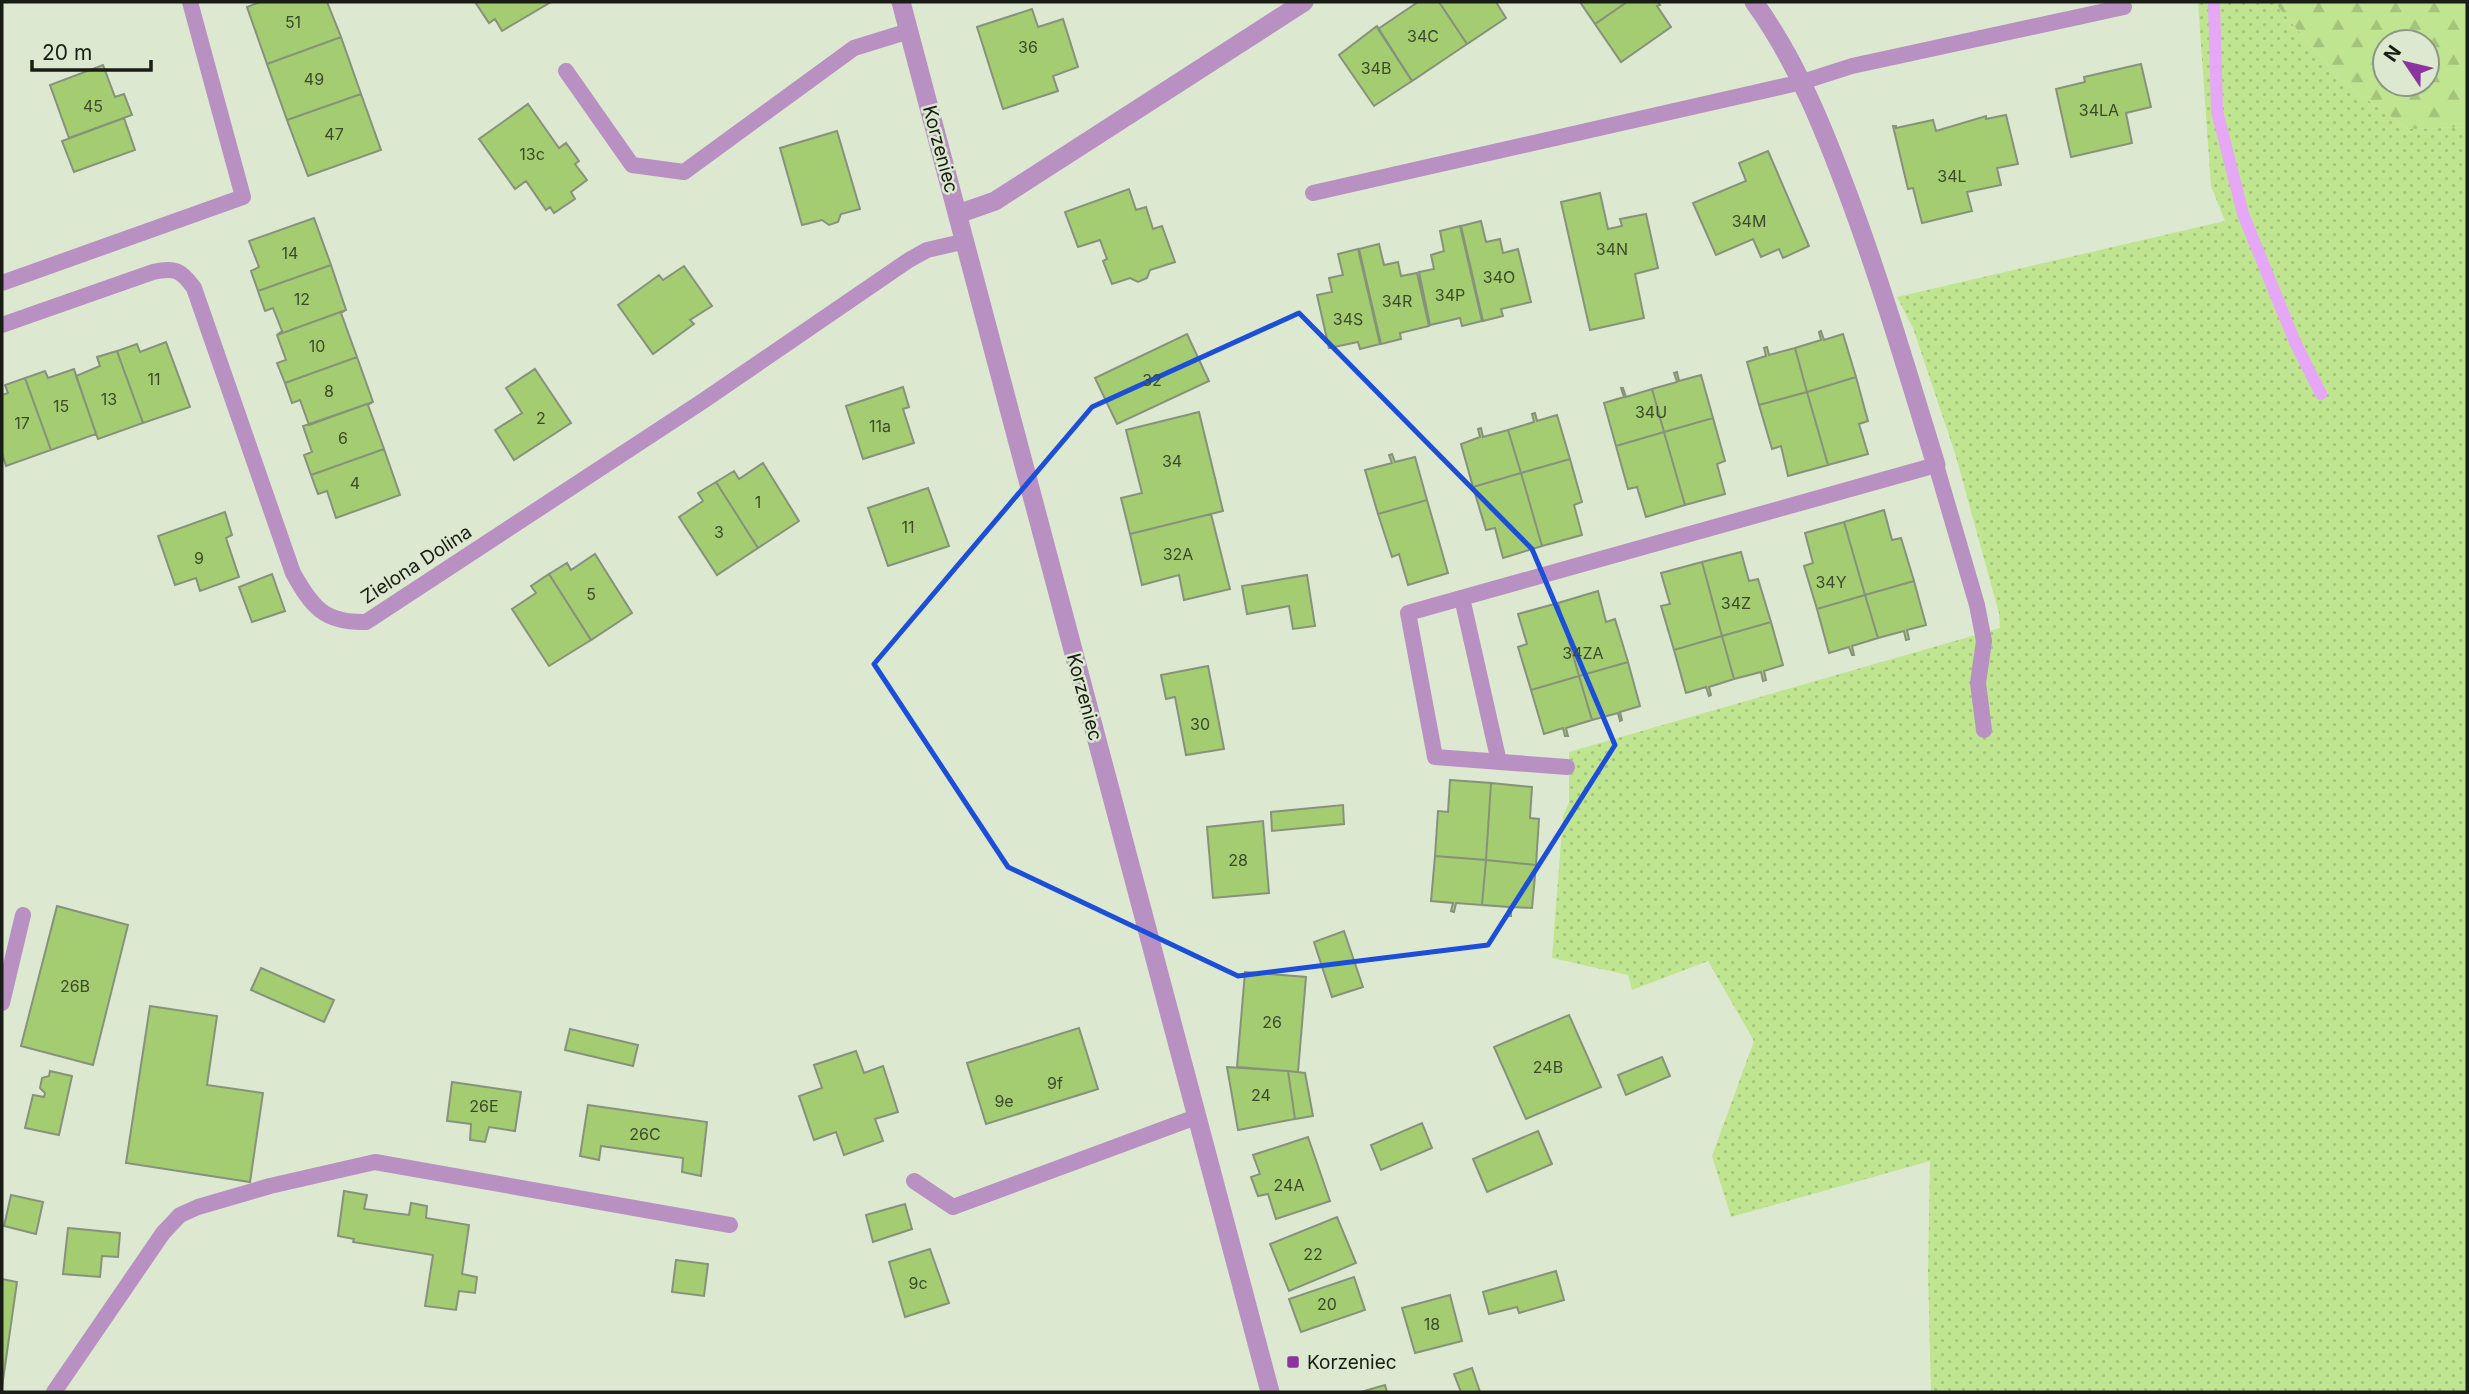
<svg xmlns="http://www.w3.org/2000/svg" width="2469" height="1394" font-family="Inter,sans-serif">
  <style>
    .grass { fill: url(#grass-dots) }
    .forest { fill: url(#forest-firs); fill-rule: evenodd }
    .lines { fill: none; stroke-linecap: round; stroke-linejoin: round }
    .stream { stroke: #e6a7f6; stroke-width: 12 }
    .building { fill: #a4cc70; stroke: #87927c; stroke-width: 2 }
    .service { stroke: #b890c2; stroke-width: 16 }
    .minor { stroke: #b890c2; stroke-width: 19 }
    .marked { fill: none; stroke: #1d4ed8; stroke-width: 5; stroke-linejoin: round }
    .poi-dot { fill: #8b34a0; stroke: #dce8d0; stroke-width: 2.5 }
    .labels { text-anchor: middle; stroke-width: 5; stroke-linejoin: round; paint-order: stroke }
    .number-label { font-size: 16px; fill: #3c492c }
    .street-label { font-size: 19px; fill: #191d15; stroke: #dce8d0 }
    .poi-label { font-size: 19px; fill: #191d15; stroke: #dce8d0; text-anchor: start }
  </style>
  <defs>
    <pattern id="grass-dots" width="8" height="8" patternUnits="userSpaceOnUse" patternTransform="scale(1.75)"><rect width="8" height="8" fill="#bfe590"/><path d="M2 2h.1M6 6h.1" fill="none" stroke="#a4c47b" stroke-width="1.8" stroke-linecap="round"/></pattern>
    <pattern id="forest-firs" width="22" height="20" patternUnits="userSpaceOnUse" patternTransform="scale(1.75)"><rect width="22" height="20" fill="#bfe590"/><path d="M5 1l3.5 6h-7zM16 11l3.5 6h-7z" fill="#a4c47b"/></pattern>
  </defs>
  <rect width="100%" height="100%" fill="#dce8d0"/>
  <path class="grass" d="M2198,2h76l65,77 69,50 59,-2v1265h-536l-3,-119 2,-112 -199,56 -19,-61 42,-115 -46,-80 -76,29 -4,-15 -76,-17 11,-142 6,-13v-51l431,-124 -1,-15 -44,-160 -42,-125 -16,-31 328,-76 -14,-35z"/>
  <path class="forest" d="M2274,2h193v125l-59,2 -69,-50zM2385,42h42v42h-42z"/>
  <g class="lines">
    <path class="stream" d="M2214,2l3,109 26,103 52,128 26,52"/>
  </g>
  <path class="building" d="M260,2h67l14,35 -74,27 -20,-57z
    M475,2h76l-49,29 -7,-12 -6,4z
    M1418,2h21l28,42 -55,37 -34,-52z
    M1439,2h57l10,16 -39,26z
    M1580,2h47l-32,22z
    M1627,2h31l2,3 -3,1 14,21 -50,35 -26,-38z
    M1032,9l6,18 25,-8 15,48 -25,9 5,15 -55,18 -26,-82z
    M1377,26l35,55 -38,25 -35,-51z
    M341,37l20,57 -74,26 -20,-56z
    M2141,64l10,43 -25,6 6,30 -61,14 -15,-68 29,-7 -1,-5z
    M103,65l12,32 9,-3 8,21 -63,23 -19,-53z
    M361,94l20,56 -73,26 -21,-56z
    M528,104l31,44 7,-5 13,18 -4,3 12,16 -16,12 4,7 -21,14 -4,-6 -4,3 -20,-29 -11,8 -36,-50z
    M2006,115l12,49 -21,4 4,17 -34,7 5,19 -50,12 -9,-35 -5,1 -15,-63h3v2l37,-8 3,11 50,-15v3z
    M124,118l11,32 -61,22 -12,-31z
    M837,131l23,78 -19,5 -3,8 -9,3 -7,-5 -20,5 -22,-77z
    M1768,151l41,95 -26,12 -4,-9 -18,8 -8,-18 -37,16 -23,-52 53,-22 -7,-18z
    M1129,189l7,21 10,-3 7,22 9,-3 13,36 -25,8 -3,8 -9,4 -8,-4 -18,6 -9,-23 4,-2 -7,-19 -22,7 -13,-35z
    M1600,193l8,36 14,-3 -2,-7 26,-5 12,54 -23,6 9,44 -54,12 -29,-128z
    M314,218l17,47 -73,26 -7,-20 8,-4 -10,-26z
    M1481,221l5,21 14,-3 3,14 15,-4 13,53 -30,7 2,7 -20,5 -22,-95z
    M1460,226l22,95 -20,5 -2,-8 -30,7 -11,-53 15,-3 -3,-14 13,-4 -4,-20z
    M1379,244l5,21 14,-3 3,14 16,-3 12,53 -29,7 1,6 -20,5 -22,-95z
    M1358,249l22,95 -20,5 -2,-7 -29,6 -12,-53 15,-3 -3,-14 14,-3 -5,-21z
    M331,265l15,45 -69,25 5,-4 -9,-23 -8,3 -7,-20z
    M684,266l28,40 -22,14 4,4 -41,30 -35,-49 41,-30 4,5z
    M346,310l-5,3 16,44 -72,26 -8,-20 9,-3 -9,-25z
    M1821,331l3,9 19,-6 13,43 -49,15 -12,-44 26,-8 -2,-8z
    M1187,334l22,47 -92,43 -22,-46z
    M166,342l24,65 -47,16 -26,-72 20,-7 3,8z
    M1767,347l2,8 26,-7 12,44 -48,13 -12,-43 19,-6 -2,-8z
    M117,351l26,72 -45,16 -22,-63 24,-10 -3,-9z
    M357,357l16,45 -64,23 -9,-25 -8,3 -7,-20z
    M74,369l22,65 -45,16 -26,-72 20,-7 3,7z
    M535,369l36,54 -57,37 -19,-30 27,-17 -16,-25z
    M1677,372l2,9 22,-6 12,43 -49,14 -12,-43 25,-7 -3,-9z
    M1856,377l12,44 -9,3 9,30 -40,11 -21,-73z
    M25,378l26,72 -45,16 -4,-13v-58l6,-2 -3,-8z
    M903,387l6,20 -6,2 11,34 -51,16 -17,-53z
    M1621,388h2l3,9 26,-8 12,43 -48,14 -12,-43 20,-6z
    M1807,392l21,73 -40,11 -7,-30 -9,3 -13,-44z
    M373,402l-5,3 16,44 -73,26 -7,-20 8,-3 -9,-26z
    M1199,412l24,99 -93,23 -9,-36 21,-5 -16,-63z
    M1535,413l2,8 20,-6 13,44 -49,14 -13,-43 26,-8 -2,-8z
    M1713,418l12,43 -8,3 8,30 -40,11 -21,-73z
    M1481,428l2,9 25,-7 13,43 -48,14 -12,-43 19,-7 -2,-8z
    M1664,432l21,73 -39,12 -9,-30 -9,2 -12,-43z
    M384,449l16,46 -64,23 -9,-27 -9,3 -7,-19z
    M1392,454l3,8 20,-5 12,43 -49,14 -13,-44 27,-7 -3,-8z
    M1570,459l12,43 -8,3 8,30 -40,11 -21,-73z
    M763,463l36,58 -41,27 -42,-66 18,-11 5,8z
    M1521,473l21,73 -39,12 -8,-30 -9,2 -13,-43z
    M716,482l42,66 -41,27 -38,-58 24,-16 -5,-8z
    M928,488l21,58 -61,20 -20,-58z
    M1427,500l21,73 -40,12 -9,-31 -7,3 -14,-43z
    M1884,510l8,30 9,-2 13,43 -49,14 -21,-73z
    M225,512l7,23 -6,3 13,39 -39,14 -4,-13 -21,7 -17,-49z
    M1211,514l19,75 -46,11 -5,-25 -37,10 -12,-51z
    M1844,522l21,73 -48,14 -13,-43 9,-3 -8,-30z
    M1741,552l8,29 9,-2 13,43 -49,14 -20,-74z
    M595,554l37,59 -41,27 -42,-66 18,-11 4,7z
    M1702,562l20,74 -48,14 -13,-44 9,-2 -9,-31z
    M272,574l13,37 -33,11 -13,-35z
    M549,574l42,66 -42,26 -37,-57 24,-16 -5,-7z
    M1307,575l8,51 -22,3 -4,-23 -42,8 -5,-28z
    M1914,581l12,44 -19,5 2,9 -3,1 -2,-9 -26,7 -13,-43z
    M1598,591l8,31 9,-3 13,43 -49,14 -21,-73z
    M1865,595l13,43 -26,8 2,9h-2l-3,-8 -20,6 -12,-44z
    M1558,603l21,73 -48,14 -13,-43 9,-3 -9,-30z
    M1771,622l12,43 -19,6 2,9 -3,1 -2,-9 -27,7 -12,-43z
    M1722,636l12,43 -25,8 2,8 -2,1 -3,-9 -20,6 -12,-43z
    M1628,662l12,44 -20,6 2,8 -2,1 -2,-8 -26,7 -13,-44z
    M1208,666l16,83 -38,6 -11,-58 -9,2 -5,-24z
    M1579,676l13,44 -26,8 2,8h-3l-2,-8 -19,6 -13,-44z
    M1450,780l41,3 -5,77 -51,-4 3,-45 10,1z
    M1491,783l41,4 -2,31 9,1 -3,46 -50,-5z
    M1343,805l1,19 -72,7 -1,-19z
    M1263,821l6,72 -56,5 -6,-71z
    M1435,856l51,4 -4,45 -26,-2 -2,9 -3,-1 2,-8 -22,-2z
    M1486,860l50,5 -4,43 -21,-1v9h-3l1,-9 -27,-2z
    M57,906l71,19 -35,140 -72,-19z
    M1344,931l19,56 -31,10 -18,-55z
    M261,968l73,32 -10,22 -73,-32z
    M1245,972l61,5 -8,95 -61,-5z
    M150,1006l67,10 -10,69 56,8 -13,89 -124,-19z
    M1569,1015l32,72 -75,32 -32,-72z
    M1079,1028l19,61 -112,35 -19,-61z
    M570,1029l68,16 -5,21 -68,-16z
    M856,1051l8,22 19,-7 15,46 -23,7 8,22 -39,14 -8,-23 -22,8 -15,-44 23,-8 -8,-23z
    M1662,1057l8,19 -44,19 -8,-20z
    M1227,1067l61,4 7,48 -57,11z
    M50,1071l22,5 -13,59 -34,-7 8,-33 11,2 1,-4 -5,-5 2,-10 7,-2z
    M1288,1071l17,2 8,43 -18,3z
    M452,1082l69,10 -6,39 -26,-4 -4,15 -15,-2 1,-16 -24,-3z
    M588,1105l119,17 -6,54 -19,-4 1,-14 -82,-12 -2,14 -19,-4z
    M1422,1123l10,25 -51,22 -10,-25z
    M1538,1131l14,33 -65,28 -14,-33z
    M1308,1137l22,64 -54,18 -8,-25 -10,2 -7,-19 9,-3 -7,-19z
    M344,1191l23,4 -3,14 45,6 2,-12 16,3 -1,12 43,7 -7,49 15,3 -2,16 -16,-2 -3,19 -31,-4 8,-51 -80,-13 1,-3 -16,-3z
    M11,1195l32,7 -7,32 -32,-8z
    M905,1204l7,25 -39,13 -7,-27z
    M1337,1217l19,46 -67,28 -19,-47z
    M68,1228l52,5 -2,24 -16,-1 -2,21 -37,-3z
    M930,1249l19,54 -44,14 -16,-55z
    M676,1260l32,4 -4,32 -32,-4z
    M1556,1271l8,29 -45,13 -2,-6 -28,7 -6,-22z
    M1354,1277l11,33 -64,22 -12,-33z
    M2,1279l15,3 -15,105z
    M1450,1295l12,46 -47,12 -13,-45z
    M1472,1368l8,24h-19l-7,-18z
    M1385,1385l2,7h-26z"/>
  <g class="lines">
    <path class="service" d="M566,71l66,94 52,7 170,-124 55,-17
      M1313,193l489,-111 50,-16 272,-59
      M2,283l241,-86 -53,-195
      M2,325l151,-53c22,-5 28,-2 41,16l99,285c19,34 31,50 73,49l337,-221 206,-141 18,-10 39,-9
      M1462,598l37,164
      M1567,767l-132,-10 -27,-144 528,-148 41,140 7,36 -6,42 6,47
      M2,1003l21,-88
      M914,1181l39,26 243,-90
      M54,1392l109,-159 17,-18 18,-8 72,-21 105,-24 355,63"/>
    <path class="minor" d="M901,2l369,1390
      M1754,2c44,61 71,130 97,200 32,87 58,175 85,263
      M958,214l37,-13 309,-199"/>
  </g>
  <path class="marked" d="M1299,313l233,236 83,196 -127,200 -250,31 -230,-109 -134,-203 218,-257z"/>
  <rect class="poi-dot" x="1286" y="1355" width="14" height="14" rx="3.5"/>
  <g class="labels">
    <g class="number-label">
      <text x="293" y="28">51</text>
      <text x="1423" y="42">34C</text>
      <text x="1028" y="53">36</text>
      <text x="1376" y="74">34B</text>
      <text x="314" y="85">49</text>
      <text x="93" y="112">45</text>
      <text x="2099" y="116">34LA</text>
      <text x="334" y="140">47</text>
      <text x="532" y="160">13c</text>
      <text x="1952" y="182">34L</text>
      <text x="1749" y="227">34M</text>
      <text x="1612" y="255">34N</text>
      <text x="290" y="259">14</text>
      <text x="1499" y="283">34O</text>
      <text x="1450" y="301">34P</text>
      <text x="302" y="305">12</text>
      <text x="1397" y="307">34R</text>
      <text x="1348" y="325">34S</text>
      <text x="317" y="352">10</text>
      <text x="154" y="385">11</text>
      <text x="1152" y="386">32</text>
      <text x="329" y="397">8</text>
      <text x="109" y="405">13</text>
      <text x="61" y="412">15</text>
      <text x="1651" y="418">34U</text>
      <text x="541" y="424">2</text>
      <text x="22" y="429">17</text>
      <text x="880" y="432">11a</text>
      <text x="343" y="444">6</text>
      <text x="1172" y="467">34</text>
      <text x="355" y="489">4</text>
      <text x="758" y="508">1</text>
      <text x="908" y="533">11</text>
      <text x="719" y="538">3</text>
      <text x="1178" y="560">32A</text>
      <text x="199" y="564">9</text>
      <text x="1831" y="588">34Y</text>
      <text x="591" y="600">5</text>
      <text x="1736" y="609">34Z</text>
      <text x="1583" y="659">34ZA</text>
      <text x="1200" y="730">30</text>
      <text x="1238" y="866">28</text>
      <text x="75" y="992">26B</text>
      <text x="1272" y="1028">26</text>
      <text x="1548" y="1073">24B</text>
      <text x="1055" y="1089">9f</text>
      <text x="1261" y="1101">24</text>
      <text x="1004" y="1107">9e</text>
      <text x="484" y="1112">26E</text>
      <text x="645" y="1140">26C</text>
      <text x="1289" y="1191">24A</text>
      <text x="1313" y="1260">22</text>
      <text x="918" y="1289">9c</text>
      <text x="1327" y="1310">20</text>
      <text x="1432" y="1330">18</text>
    </g>
    <g class="street-label">
      <text transform="translate(941 149) rotate(75)" y="7">Korzeniec</text>
      <text transform="translate(416 564) rotate(-33)" y="7">Zielona Dolina</text>
      <text transform="translate(1085 697) rotate(75)" y="7">Korzeniec</text>
    </g>
    <g class="poi-label">
      <text x="1307" y="1369">Korzeniec</text>
    </g>
  </g>
  <rect width="2469" height="1394" fill="none" stroke="#191d15" stroke-width="7"/>
  <g transform="translate(2406 63) rotate(305)"><circle r="33" fill="#dce8d0" stroke="#8e9785" stroke-width="2"/>
  <path d="M0-5L12 26L0 18L-12 26Z" fill="#8b34a0"/>
  <text y="-10" font-size="19" font-weight="bold" text-anchor="middle" fill="#191d15">N</text>
  </g>
  <path d="M32 60v10h119v-10" fill="none" stroke="#191d15" stroke-width="3.5"/>
  <text x="42" y="60" font-size="21" fill="#191d15" stroke="#dce8d0" stroke-width="5" paint-order="stroke">20 m</text>
</svg>
